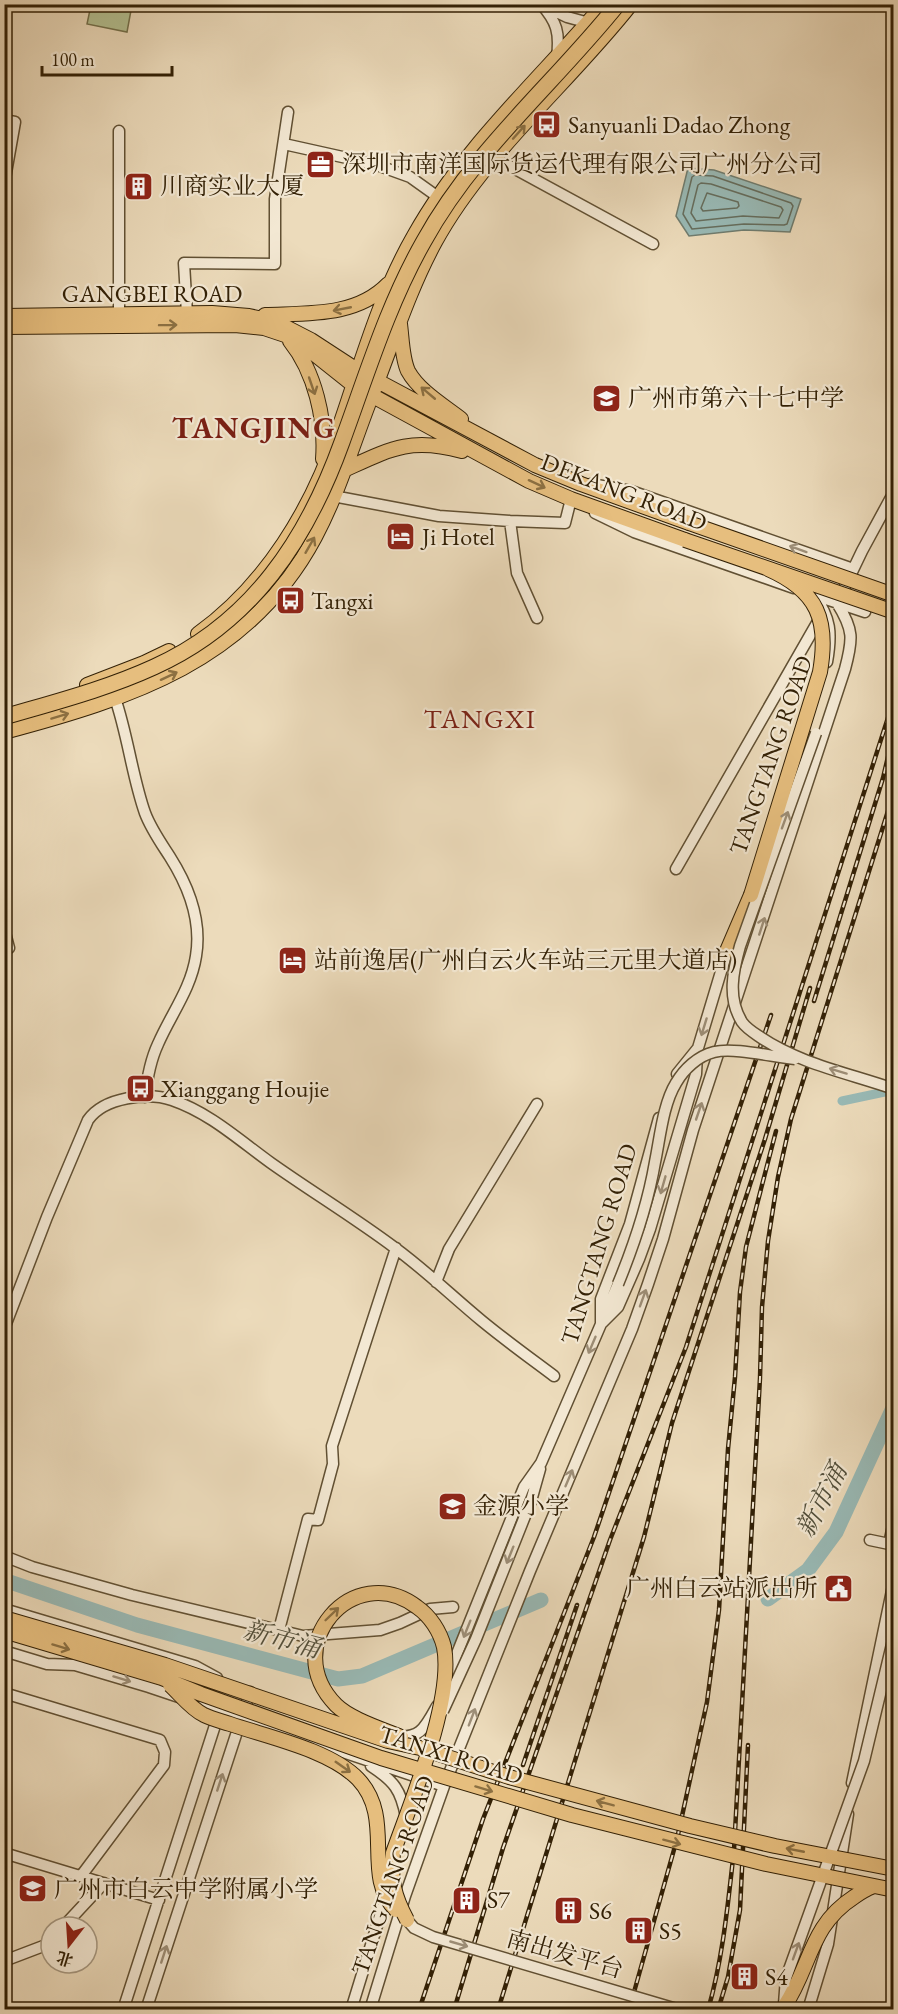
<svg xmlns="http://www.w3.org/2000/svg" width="898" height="2014" font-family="'EB Garamond','Noto Serif SC',serif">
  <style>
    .green { fill: #b4c192; stroke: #74714c; stroke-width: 1.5 }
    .water { fill: #99bab6; stroke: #707d70; stroke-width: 1.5 }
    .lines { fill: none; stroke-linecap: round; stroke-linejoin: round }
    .shore { stroke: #666e5e; stroke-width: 1.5 }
    .canal { stroke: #99bab6; stroke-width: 9 }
    .river { stroke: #99bab6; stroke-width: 15 }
    .minor-casing { stroke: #615033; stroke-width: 13 }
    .major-casing { stroke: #332106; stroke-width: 16 }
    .minor { stroke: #f3e8d3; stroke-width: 10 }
    .major { stroke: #e6be7e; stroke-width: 14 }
    .rail-casing { stroke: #332106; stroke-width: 4.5 }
    .rail { stroke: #f3e8d3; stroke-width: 2; stroke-dasharray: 7; stroke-linecap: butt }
    .minor-bridge-casing { stroke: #615033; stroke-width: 13; stroke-linecap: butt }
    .major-bridge-casing { stroke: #332106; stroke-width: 16; stroke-linecap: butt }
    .highway-bridge-casing { stroke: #332106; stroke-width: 17; stroke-linecap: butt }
    .minor-bridge { stroke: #f3e8d3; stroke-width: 10 }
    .major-bridge { stroke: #e6be7e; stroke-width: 14 }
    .highway-bridge { stroke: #e6be7e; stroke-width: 15 }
    .oneway { stroke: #8c7042 }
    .oneway2 { stroke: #9d8e77 }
    .labels { text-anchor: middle; stroke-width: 4.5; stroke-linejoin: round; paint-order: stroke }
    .poi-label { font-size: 24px; fill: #332106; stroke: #f3e8d3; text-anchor: start }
    .street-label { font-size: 24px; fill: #332106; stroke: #f3e8d3 }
    .water-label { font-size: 26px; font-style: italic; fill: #524f3b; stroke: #f3e8d3 }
    .quarter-label { font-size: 27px; letter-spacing: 1.5px; fill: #7a1f14; stroke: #f3e8d3 }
    .district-label { font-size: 30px; font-weight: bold; letter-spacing: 1.5px; fill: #7a1f14; stroke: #f3e8d3 }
  </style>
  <rect width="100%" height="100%" fill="#ecdbbb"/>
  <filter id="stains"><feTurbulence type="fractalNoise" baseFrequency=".00333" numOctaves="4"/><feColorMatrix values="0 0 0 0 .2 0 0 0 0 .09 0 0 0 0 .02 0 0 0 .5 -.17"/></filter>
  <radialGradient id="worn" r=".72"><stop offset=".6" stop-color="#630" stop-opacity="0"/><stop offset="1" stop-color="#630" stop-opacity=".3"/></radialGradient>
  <path class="green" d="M91,5h41l-5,27 -40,-8z"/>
  <path class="water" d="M688,168l26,2 87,29 -11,33 -46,-2 -55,6 -13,-20z"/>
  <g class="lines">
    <path class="shore" d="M695,175l18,1 78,27 2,3 -6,18 -3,1 -40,-1 -52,5 -9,-15 9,-37z
      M701,183l10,1 70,23 2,3 -4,8 -36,-2 -47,5 -5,-8 7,-28z
      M707,193l31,9 1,4 -2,2 -34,3 -2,-3z"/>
    <path class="canal" d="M842,1101l52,-11"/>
    <path class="river" d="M4,1580l133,45 201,54 24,-3 179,-76
      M768,1599l40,-29 28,-38 58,-126"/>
    <defs>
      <path id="minor" d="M541,4c16,18 19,29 16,53
        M544,6l23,11 22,6
        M4,49h1
        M4,120l11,2 -11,62
        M119,131v184
        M284,144l90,20 36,13 28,20
        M495,158l158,86
        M187,314l-3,-51 91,1v-65l13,-87
        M591,484l40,7 222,78
        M333,496l106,20 71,5 55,2 6,-24 6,3
        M595,513l39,19 160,56
        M510,521l7,52 20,45
        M814,595c17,23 18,38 13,67
        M814,595l51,17
        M839,599l23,-48 32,-59
        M115,698c13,38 17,78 30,115 6,16 16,30 25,44 19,30 32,63 26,99 -5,33 -25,58 -38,88 -8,17 -11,35 -13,53
        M676,869l145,-253
        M4,929l5,19 -5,1
        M677,1074l21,-26 31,-103
        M436,1282l13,-33 88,-145
        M604,1317l14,-33
        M601,1324l17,-17 21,-48 11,-30 46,-155 1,-21
        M4,1329l43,-112 41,-97c16,-23 60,-28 84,-20 38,13 67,40 99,63 41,29 84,55 124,85 30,22 58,49 87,73 23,19 48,37 72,55
        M531,1501l9,-32
        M870,1540l24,5
        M889,1544l5,-23
        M4,1556l28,11 100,28 171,41 77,-6 20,-7 30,-14 23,-2
        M4,1609l191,57 22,12
        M279,1630l29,-111 10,1 15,-56 -1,-18 64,-198
        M4,1651l43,13 28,1 74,22 295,99
        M448,1688l8,-32 68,-169 17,-24 60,-139v-25l29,-75 29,-106
        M4,1693l156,47 5,12 -1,13 -83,111
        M393,1736c27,4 32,-8 44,-30
        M371,1766c23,15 30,24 35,51
        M852,1783l42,-202
        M4,1853l155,47
        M63,1927l41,-44
        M4,1961l42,-16 5,-6
        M123,2010l96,-297
        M146,2010l104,-318
        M351,2010l36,-117
        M370,2010l35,-114 39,-110 86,-215 102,-242 16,-45 15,-45 30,-109 152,-461c8,-30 9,-39 -8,-66
        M808,2010l20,-66 20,-130"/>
      <path id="major" d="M265,315c43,-2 91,2 123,-31
        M4,316l208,-3 37,3 27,6 35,18 46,30 178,95 46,19 108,39
        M400,324c2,15 2,34 8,47 11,20 35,34 53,48
        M4,327l231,-2 29,3 21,7 23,14 44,35 19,11 158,86 42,18 114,41
        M290,341c25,31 36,79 33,118
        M344,470c46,-21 66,-33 118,-19
        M198,634c68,-49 114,-125 140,-203 23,-66 41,-134 76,-195 49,-88 125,-156 190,-232
        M87,685l57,-22 25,-12
        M4,732c127,-34 245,-71 311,-195 26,-49 41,-104 62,-155 18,-47 34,-96 58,-140 48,-88 134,-159 196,-238
        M727,951l24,-56"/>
    </defs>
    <use href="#minor" class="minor-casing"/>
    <use href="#major" class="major-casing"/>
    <use href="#minor" class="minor"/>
    <use href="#major" class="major"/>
    <defs>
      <path id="rail" d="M814,1001l69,-223 11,-47
        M523,1765l54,-160
        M419,2010l64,-191 111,-282 177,-522
        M454,2010l49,-162 107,-308 76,-193 208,-648
        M498,2010l146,-473 28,-114 93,-284 45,-151
        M629,2010l48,-171 30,-137 12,-92 9,-161 7,-72 5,-85 6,-45 30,-116
        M708,2010c15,-52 20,-107 26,-160l26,-472 2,-71 6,-66 10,-64 13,-58 103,-327
        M718,2010l10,-33 12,-67 8,-165"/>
    </defs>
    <use href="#rail" class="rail-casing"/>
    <use href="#rail" class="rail"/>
    <defs>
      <path id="minor-bridge" d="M816,733l-76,213c-7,25 -13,52 2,76 4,6 12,11 18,15 40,27 88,36 134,52
        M618,1284c16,-39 30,-81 37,-122 5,-24 8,-58 21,-79 8,-14 22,-27 38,-31 20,-5 59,5 81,7
        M443,1711l33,-72 55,-138
        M407,1920l7,8 19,9 247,73
        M784,2004l2,-26 78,-217 30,-125"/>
      <path id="major-bridge" d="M689,523l205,72
        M685,540l209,72
        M751,895l69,-223c9,-52 -2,-81 -52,-103
        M4,1618l161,47 223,76 32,7 89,29 181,49 85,20 119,23
        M4,1631l158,47 39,16 180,64 191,57 194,49 128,26
        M170,1685c10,9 21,24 34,30 8,4 17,6 26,9 38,13 100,26 128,55 38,40 3,97 38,131
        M401,1737c-19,-8 -51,-18 -65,-32 -58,-59 17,-146 81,-98 13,9 23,24 27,40 10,52 -33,155 -51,206 -3,26 1,43 14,67
        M784,2007c27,-40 25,-81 70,-110 7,-5 12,-8 20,-11"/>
      <path id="highway-bridge" d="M4,717c51,-15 102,-28 150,-50 98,-44 153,-128 188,-225 25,-68 46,-138 82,-201 50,-91 130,-157 194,-237"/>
    </defs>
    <use href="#minor-bridge" class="minor-bridge-casing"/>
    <use href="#major-bridge" class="major-bridge-casing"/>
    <use href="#highway-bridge" class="highway-bridge-casing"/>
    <use href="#minor-bridge" class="minor-bridge"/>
    <use href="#major-bridge" class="major-bridge"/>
    <use href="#highway-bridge" class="highway-bridge"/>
  </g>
  <defs><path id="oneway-shaft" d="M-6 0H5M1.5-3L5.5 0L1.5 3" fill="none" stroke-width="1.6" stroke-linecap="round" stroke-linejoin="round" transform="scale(1.5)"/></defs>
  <g class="oneway">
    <use href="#oneway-shaft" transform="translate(519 132) rotate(-48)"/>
    <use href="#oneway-shaft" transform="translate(342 309) rotate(169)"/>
    <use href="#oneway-shaft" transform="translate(168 325) rotate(-1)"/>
    <use href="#oneway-shaft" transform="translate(312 386) rotate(71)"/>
    <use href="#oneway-shaft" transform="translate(428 393) rotate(-140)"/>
    <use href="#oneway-shaft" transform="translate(537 484) rotate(25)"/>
    <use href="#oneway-shaft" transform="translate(310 545) rotate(-60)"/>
    <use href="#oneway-shaft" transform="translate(169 676) rotate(-25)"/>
    <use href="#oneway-shaft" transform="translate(60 716) rotate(-17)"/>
    <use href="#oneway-shaft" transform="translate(332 1614) rotate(-44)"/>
    <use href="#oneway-shaft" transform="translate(61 1647) rotate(17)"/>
    <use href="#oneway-shaft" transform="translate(343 1767) rotate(35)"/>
    <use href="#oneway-shaft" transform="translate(484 1789) rotate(17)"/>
    <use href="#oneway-shaft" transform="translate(605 1803) rotate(-165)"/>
    <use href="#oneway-shaft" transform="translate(672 1842) rotate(15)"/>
    <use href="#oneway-shaft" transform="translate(795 1850) rotate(-169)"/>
  </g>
  <g class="oneway2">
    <use href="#oneway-shaft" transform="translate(798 549) rotate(-160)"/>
    <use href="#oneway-shaft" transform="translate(785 820) rotate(-70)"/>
    <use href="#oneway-shaft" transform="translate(762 926) rotate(-72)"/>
    <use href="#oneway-shaft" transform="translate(704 1027) rotate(107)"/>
    <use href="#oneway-shaft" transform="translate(838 1071) rotate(-163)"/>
    <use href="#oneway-shaft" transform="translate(699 1111) rotate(-71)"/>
    <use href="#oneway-shaft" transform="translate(663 1185) rotate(106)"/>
    <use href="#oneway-shaft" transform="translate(643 1298) rotate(-70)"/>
    <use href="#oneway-shaft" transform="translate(592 1345) rotate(113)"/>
    <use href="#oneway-shaft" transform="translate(569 1478) rotate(-67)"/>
    <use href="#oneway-shaft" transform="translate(510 1555) rotate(112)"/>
    <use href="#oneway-shaft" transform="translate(467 1629) rotate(112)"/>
    <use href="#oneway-shaft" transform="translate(122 1679) rotate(17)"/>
    <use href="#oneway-shaft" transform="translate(472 1717) rotate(-69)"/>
    <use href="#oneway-shaft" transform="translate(220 1782) rotate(-72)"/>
    <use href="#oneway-shaft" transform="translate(459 1944) rotate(16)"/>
    <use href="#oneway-shaft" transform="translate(796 1951) rotate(-70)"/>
    <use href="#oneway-shaft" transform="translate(164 1954) rotate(-72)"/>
  </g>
  <defs>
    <symbol id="bus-square" viewBox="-11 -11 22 22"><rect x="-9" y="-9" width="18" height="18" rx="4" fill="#8f2418" stroke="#f3e8d3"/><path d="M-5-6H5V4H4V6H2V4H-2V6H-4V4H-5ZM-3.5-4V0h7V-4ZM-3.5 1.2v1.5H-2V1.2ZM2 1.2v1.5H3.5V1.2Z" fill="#fff"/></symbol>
    <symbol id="office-square" viewBox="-11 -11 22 22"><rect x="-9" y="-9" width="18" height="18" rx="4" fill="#8f2418" stroke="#f3e8d3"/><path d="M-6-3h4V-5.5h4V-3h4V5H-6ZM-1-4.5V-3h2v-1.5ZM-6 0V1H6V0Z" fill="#fff"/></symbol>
    <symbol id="building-square" viewBox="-11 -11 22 22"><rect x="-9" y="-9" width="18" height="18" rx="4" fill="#8f2418" stroke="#f3e8d3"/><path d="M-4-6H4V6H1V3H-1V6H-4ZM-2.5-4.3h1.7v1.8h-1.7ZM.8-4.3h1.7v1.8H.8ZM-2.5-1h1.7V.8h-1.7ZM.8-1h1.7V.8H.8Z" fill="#fff"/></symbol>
    <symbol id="school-square" viewBox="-11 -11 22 22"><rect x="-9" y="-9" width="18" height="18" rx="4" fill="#8f2418" stroke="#f3e8d3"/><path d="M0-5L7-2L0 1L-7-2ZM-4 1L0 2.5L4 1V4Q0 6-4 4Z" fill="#fff"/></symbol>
    <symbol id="hotel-square" viewBox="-11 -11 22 22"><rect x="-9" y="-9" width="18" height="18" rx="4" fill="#8f2418" stroke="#f3e8d3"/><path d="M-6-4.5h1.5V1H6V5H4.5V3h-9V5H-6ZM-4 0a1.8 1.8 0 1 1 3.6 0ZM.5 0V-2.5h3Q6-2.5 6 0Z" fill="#fff"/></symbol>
    <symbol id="civic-square" viewBox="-11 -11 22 22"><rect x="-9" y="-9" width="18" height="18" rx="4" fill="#8f2418" stroke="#f3e8d3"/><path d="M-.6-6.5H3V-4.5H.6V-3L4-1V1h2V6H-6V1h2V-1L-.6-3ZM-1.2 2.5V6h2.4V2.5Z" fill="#fff"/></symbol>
  </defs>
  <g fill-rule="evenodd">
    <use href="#bus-square" x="530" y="108" width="33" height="33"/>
    <use href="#office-square" x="304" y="148" width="33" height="33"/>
    <use href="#building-square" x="122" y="170" width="33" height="33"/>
    <use href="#school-square" x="590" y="382" width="33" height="33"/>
    <use href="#hotel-square" x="384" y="520" width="33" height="33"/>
    <use href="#bus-square" x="274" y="584" width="33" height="33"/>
    <use href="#hotel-square" x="276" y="944" width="33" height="33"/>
    <use href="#bus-square" x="124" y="1072" width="33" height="33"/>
    <use href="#school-square" x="436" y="1490" width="33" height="33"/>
    <use href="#civic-square" x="822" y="1572" width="33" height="33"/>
    <use href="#school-square" x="16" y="1872" width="33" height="33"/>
    <use href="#building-square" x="450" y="1884" width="33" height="33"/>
    <use href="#building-square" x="552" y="1894" width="33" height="33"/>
    <use href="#building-square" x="622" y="1914" width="33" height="33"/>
    <use href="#building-square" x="728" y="1960" width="33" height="33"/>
  </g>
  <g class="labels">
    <g class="poi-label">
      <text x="568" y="133">Sanyuanli Dadao Zhong</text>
      <text x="342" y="172">深圳市南洋国际货运代理有限公司广州分公司</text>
      <text x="160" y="194">川商实业大厦</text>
      <text x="628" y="406">广州市第六十七中学</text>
      <text x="422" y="545">Ji Hotel</text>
      <text x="311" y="609">Tangxi</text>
      <text x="314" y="968">站前逸居(广州白云火车站三元里大道店)</text>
      <text x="161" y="1097">Xianggang Houjie</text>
      <text x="473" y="1514">金源小学</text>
      <text x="818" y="1596" text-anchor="end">广州白云站派出所</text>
      <text x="54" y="1897">广州市白云中学附属小学</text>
      <text x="487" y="1908">S7</text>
      <text x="589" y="1919">S6</text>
      <text x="659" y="1939">S5</text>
      <text x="765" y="1985">S4</text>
    </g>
    <g class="street-label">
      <text x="152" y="302">GANGBEI ROAD</text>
      <text transform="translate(624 492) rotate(21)" y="8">DEKANG ROAD</text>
      <text transform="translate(771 755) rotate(-71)" y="8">TANGTANG ROAD</text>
      <text transform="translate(599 1244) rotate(-73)" y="8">TANGTANG ROAD</text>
      <text transform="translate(451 1755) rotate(17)" y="8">TANXI ROAD</text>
      <text transform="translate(393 1875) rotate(-71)" y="8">TANGTANG ROAD</text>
      <text transform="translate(565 1954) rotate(16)" y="8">南出发平台</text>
    </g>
    <g class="water-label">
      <text transform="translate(821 1500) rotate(-62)" y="9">新市涌</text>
      <text transform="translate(282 1639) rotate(15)" y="9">新市涌</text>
    </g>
    <g class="quarter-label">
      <text x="480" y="728">TANGXI</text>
    </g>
    <g class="district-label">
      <text x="254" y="438">TANGJING</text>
    </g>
  </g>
  <rect width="898" height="2014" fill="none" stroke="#ecdbbb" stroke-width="24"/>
  <rect x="6" y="6" width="886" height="2002" fill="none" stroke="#332106" stroke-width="3"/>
  <rect x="12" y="12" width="874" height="1990" fill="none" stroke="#332106" stroke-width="1.5"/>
  <g transform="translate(69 1945) rotate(197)"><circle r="28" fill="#f3e8d3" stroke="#a69881" stroke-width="1.5"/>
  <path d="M0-4.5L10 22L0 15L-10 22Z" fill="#8f2418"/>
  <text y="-9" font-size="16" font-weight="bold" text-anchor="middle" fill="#332106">北</text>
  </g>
  <path d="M42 66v9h130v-9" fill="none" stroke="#332106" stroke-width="3"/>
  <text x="51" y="66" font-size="18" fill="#332106" stroke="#f3e8d3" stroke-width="4.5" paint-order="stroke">100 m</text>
  <rect width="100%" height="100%" filter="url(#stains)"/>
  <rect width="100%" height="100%" fill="url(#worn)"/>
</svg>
